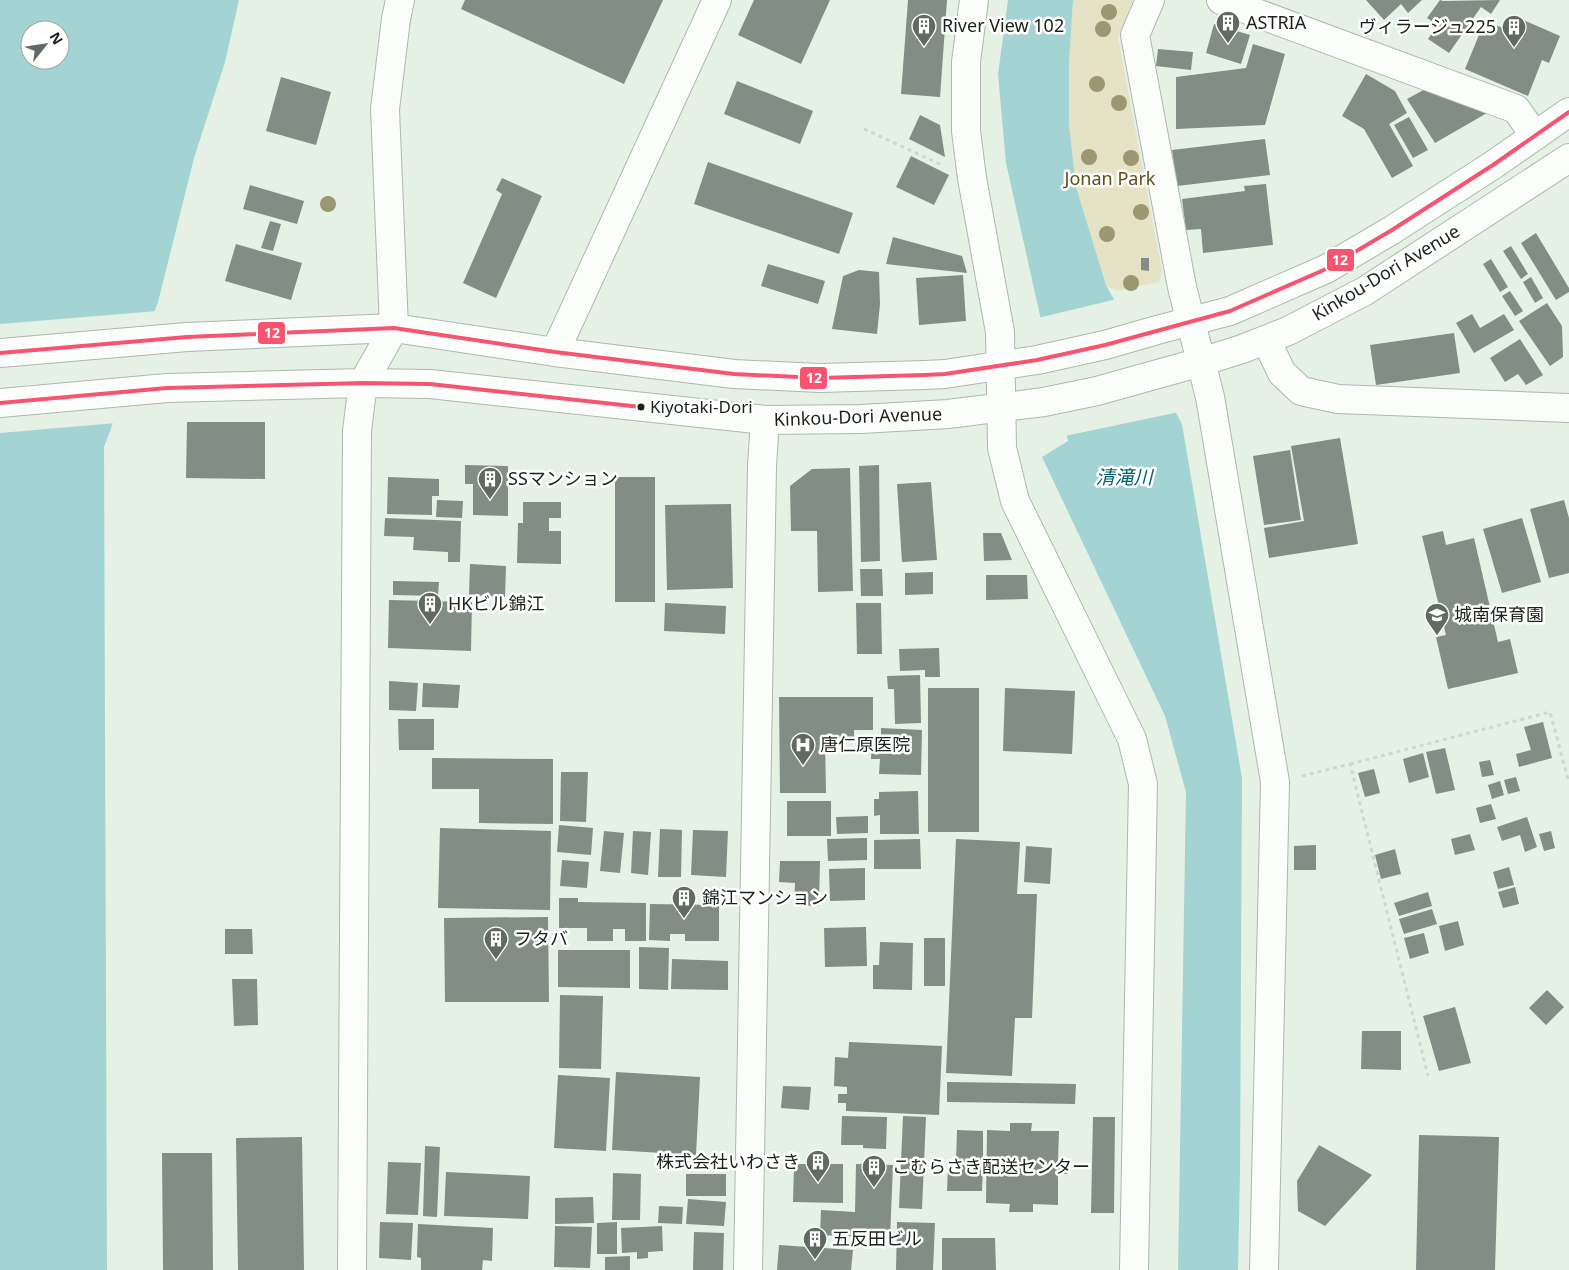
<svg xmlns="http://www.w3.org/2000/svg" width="1569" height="1270" font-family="'Noto Sans','Noto Sans JP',sans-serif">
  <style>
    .green { fill: #e6e2c6 }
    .water { fill: #a3d3d2; fill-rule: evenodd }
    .pier { fill: #e5f1e4 }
    .building { fill: #828d85 }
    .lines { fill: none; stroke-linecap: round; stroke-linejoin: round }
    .minor-casing { stroke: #afb7ae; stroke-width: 30 }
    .highway-casing { stroke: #afb7ae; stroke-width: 30 }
    .path { stroke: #d1d4d0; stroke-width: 3; stroke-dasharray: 4 4; stroke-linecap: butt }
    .minor { stroke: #fbfdfb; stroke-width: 28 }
    .highway { stroke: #fbfdfb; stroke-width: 28 }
    .bus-1-casing { stroke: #fff; stroke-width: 8 }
    .bus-1 { stroke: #f7546f; stroke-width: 4 }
    .tree { fill: #9c9773 }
    .bus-dot { fill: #1a221a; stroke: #fff; stroke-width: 2 }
    .labels { text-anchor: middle; stroke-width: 5; stroke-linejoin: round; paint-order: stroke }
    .bus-label { font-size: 17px; fill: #1a221a; stroke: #fff; text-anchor: start }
    .poi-label { font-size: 18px; fill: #1a221a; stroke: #fff; text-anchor: start }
    .park-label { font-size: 18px; fill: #614d16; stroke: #fff }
    .street-label { font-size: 18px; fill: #1a221a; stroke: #fff }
    .water-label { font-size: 19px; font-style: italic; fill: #016166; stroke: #fff }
    .line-badge { stroke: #fff; stroke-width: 2 }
    .badge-label { font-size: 14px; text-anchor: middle; font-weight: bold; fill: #fff }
  </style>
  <rect width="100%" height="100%" fill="#e5f1e4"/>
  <path class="green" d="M1073,0h60l-15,37 44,234 -3,11 -42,9 -11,-6 -30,-98 -7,-62v-63z"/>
  <path class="water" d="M0,0h239l-14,62 -31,96 -36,144 -54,145 3,823h-107zM30,30h30v30h-30z
    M1008,0h65l-4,62v63l7,62 30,98 76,139 60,354 -2,391 -2,101h-60l8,-478 -21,-76 -123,-259 26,-16 -62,-278 -8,-89z"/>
  <path class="pier" d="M1117,299l62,113 -114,24 -27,-118z
    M157,311l-41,112 -116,10v-109z"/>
  <path class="building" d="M465,0h198l-39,84 -163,-75z
    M754,0h76l-29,64 -63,-29z
    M908,0h39l-7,97 -39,-3z
    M1366,0h56l-14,13 -7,-9 -17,16z
    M1440,0l3,1 57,-1 -9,14 -10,-7 -32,46 -21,-14 10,-14 -11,-7z
    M1519,18l41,18 -11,27 -7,-3 -14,36 -63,-27 16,-39 8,3 4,-9 20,8z
    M1214,24l36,11 -9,29 -35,-11z
    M1253,44l32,10 -20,71 -89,4v-52l70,-9z
    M1158,49l35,3 -2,18 -35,-4z
    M1366,74l29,17 12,22 -18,11 24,42 -21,12 -28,-49 -22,-13z
    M281,77l50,15 -15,53 -50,-14z
    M737,81l76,30 -13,33 -76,-30z
    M1429,87l58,26 -52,30 -28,-44z
    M920,115l20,10 5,32 -36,-18z
    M1409,117l19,33 -15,8 -19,-33z
    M1265,139l5,36 -93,11 -5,-36z
    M911,156l38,19 -15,30 -38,-18z
    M708,162l145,51 -14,41 -145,-50z
    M502,178l40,18 -46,102 -33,-15 39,-89 -6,-4z
    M1266,184l7,61 -70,8 -2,-24 -15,1 -4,-31 63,-8 -1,-5z
    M250,185l54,16 -7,23 -54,-15z
    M270,221l11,3 -8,27 -12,-3z
    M1536,233l33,55v4l-13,8 -35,-57z
    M893,237l69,19 5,17 -81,-9z
    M236,244l66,19 -11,37 -66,-19z
    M1511,246l17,28 -7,5 -18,-28z
    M1141,258h8v13l-8,-1z
    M1491,259l17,28 -8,5 -17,-28z
    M768,264l57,17 -7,23 -57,-18z
    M859,270l20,2 1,32 -3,30 -45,-5 11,-53z
    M963,275l3,46 -47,4 -3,-47z
    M1531,277l12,21 -8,5 -12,-21z
    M1510,291l13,20 -8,5 -13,-20z
    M1547,303l15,23 1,31 -13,9 -31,-45z
    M1472,314l8,14 24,-14 10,16 -40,23 -18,-30z
    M1454,333l6,40 -84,12 -6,-40z
    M1520,339l23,36 -17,10 -8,-11 -13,8 -15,-24z
    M187,422h78v57l-79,-1z
    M1340,438l18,106 -89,14 -5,-30 40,-7 -13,-75z
    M1290,450l11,70 -37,5 -11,-69z
    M465,465l43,1v50l-35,-1v-31h-8z
    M879,465l1,96 -19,1 -2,-96z
    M850,468l3,123 -35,1 -1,-61h-26l-1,-45 22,-17z
    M388,477l51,2v17h-7v19l-45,-1z
    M615,477h40v125h-40z
    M931,482l6,78 -35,2 -5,-78z
    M437,500l26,1 -1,17 -26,-1z
    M1564,500l5,18v55l-20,5 -19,-69z
    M523,502h38v16h-12v13h12v33l-44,-1 1,-40h5z
    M731,504l2,84 -66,2 -2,-85z
    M385,518l76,3 -1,41h-12v-10l-35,-2 1,-13 -30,-1z
    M1522,518l19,64 -39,11 -19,-64z
    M1443,531l3,14 28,-7 24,104 12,-3 8,34 -70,16 -12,-52 10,-2 -24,-99z
    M983,533h18l11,27 -28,1z
    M470,564l36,2 -1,31 -36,-2z
    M860,569h22l1,27h-22z
    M933,572v22l-28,1v-22z
    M986,575h41l1,24 -42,1z
    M393,581l46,1 -1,14 -45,-1z
    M389,600l83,2 -1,49 -83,-3z
    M665,603l61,3 -1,28 -61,-3z
    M856,603h25l1,51h-25z
    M939,648l1,29h-15v-7l-25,1 -1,-22z
    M920,675l1,48 -26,1 -1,-35h-6l-1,-13z
    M389,681l29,2 -2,28 -27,-1z
    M423,683l37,2 -2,23 -36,-1z
    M928,688h51v144h-51z
    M1005,688l70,3 -3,63 -69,-3z
    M779,697h94v33h-19v9h-29l1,54h-46z
    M398,719h36v31h-35z
    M1543,722l9,36 -33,9 -3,-13 15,-4 -7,-23z
    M881,728l41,2 -1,45 -42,-1 1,-15h-9l1,-21h9z
    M1445,748l10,42 -19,4 -10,-42z
    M1423,753l6,24 -20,6 -6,-24z
    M432,758l121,1v65l-74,-1v-34h-47z
    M1490,760l4,15 -12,2 -3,-15z
    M1374,769l6,24 -15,4 -7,-24z
    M561,772h27l-2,50 -26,-1z
    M1516,777l4,14 -12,3 -4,-14z
    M1500,781l4,14 -12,4 -4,-14z
    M918,791l1,43h-39v-19l-6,1v-17h5v-7z
    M787,801h44v35h-44z
    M1491,804l5,15 -16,4 -4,-15z
    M868,816v17l-31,1 -1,-17z
    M1527,817l10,30 -12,5 -5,-17 -18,6 -5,-14z
    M559,825l34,3 -2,27 -34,-3z
    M440,828l111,3 -1,79 -112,-2z
    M660,829l22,1 -1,47h-23z
    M693,830l35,1 -2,46 -35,-2z
    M604,831l20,2 -4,40 -20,-2z
    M633,831l18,1 -3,43 -17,-2z
    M1551,831l4,17 -11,3 -5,-17z
    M1470,834l5,16 -20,5 -4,-16z
    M867,838v22l-39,1 -1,-22z
    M920,839l1,30h-47v-29z
    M956,839l64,3 -3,52h20l-5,124h-17l-3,58 -66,-3z
    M1316,845v25h-22v-24z
    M1026,846l26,2 -2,36 -26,-2z
    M1395,849l6,25 -20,5 -6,-24z
    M562,860l27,2 -2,26 -27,-2z
    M780,861h40l-1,45 -25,-1 1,-22 -16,-1z
    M1509,867l5,18 -16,4 -5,-17z
    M865,868v32l-35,1 -1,-32z
    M1515,887l4,17 -16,4 -5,-16z
    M1428,892l4,14 -33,10 -5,-13z
    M559,898h19v4l68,1v38h-21v-12h-12v12h-26v-13h-28z
    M650,904l69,1v36h-34v-7h-15v7l-21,-1z
    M1432,909l5,15 -33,10 -5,-15z
    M548,917l1,85h-104l-1,-84z
    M1458,921l6,24 -19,6 -6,-25z
    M866,927l1,39 -42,1 -1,-39z
    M225,929h27l1,25h-28z
    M1424,933l5,20 -19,6 -6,-21z
    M924,938h21v48h-21z
    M880,942l33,1 -1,47 -39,-1v-24h6z
    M639,947l30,1 -1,42 -29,-1z
    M558,950h72v38l-72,-1z
    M672,959l56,2v29l-57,-1z
    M232,979h25l1,46 -24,1z
    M1547,990l17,17 -18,18 -17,-17z
    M560,995l43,1 -2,73 -42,-1z
    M1455,1007l16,56 -32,8 -16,-55z
    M1362,1031h39v39l-40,-1z
    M849,1042l93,4 -3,69 -93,-4v-8h-8v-9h9v-7l-13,-1 1,-29 13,1z
    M616,1072l84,5 -4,78 -84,-5z
    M558,1075l52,3 -4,73 -52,-3z
    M947,1082l129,2 -1,20 -128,-2z
    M783,1086l28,1 -2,23 -28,-2z
    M842,1116l45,1 -1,32 -23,-1v-3h-22z
    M903,1116l23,1 -4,92 -23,-1z
    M1093,1117h22l-1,96h-23z
    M1010,1123h22l-1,8h28l-1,29h10v14h-10v31l-25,-1v8h-24l1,-8 -24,-1 1,-73 23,1z
    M957,1130l26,1v31h-27z
    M1419,1135l80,2 -4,133h-79z
    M302,1137l2,133h-66l-2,-132z
    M1319,1145l53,30 -47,51 -27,-15 -1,-30z
    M425,1146l15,1 -3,70 -14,-1z
    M162,1153h50l1,117h-50z
    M388,1162l33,1 -3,52 -32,-1z
    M794,1164h49v39l-50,-1z
    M856,1164l37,1 -3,73 -70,-3 1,-25 34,2z
    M948,1165h35l-1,26h-35z
    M446,1172l84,4 -2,43 -84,-3z
    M613,1173l28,1 -1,46h-28z
    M686,1174h40v22h-40z
    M593,1197l1,26 -39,1v-26z
    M688,1199l38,3 -2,24 -38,-2z
    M659,1206l24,1 -1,17 -24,-1z
    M380,1222l33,1 -2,37 -32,-2z
    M617,1222v32h-20v-31z
    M897,1222l38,1 -2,47h-37z
    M418,1224l75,4 -1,33 -9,-1 -1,10h-61v-12l-4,-1z
    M555,1226l37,1 -2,41 -36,-1z
    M662,1226l1,25 -15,1v6l-11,1v-7l-15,1 -1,-25z
    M694,1232l30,1 -1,37h-30z
    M942,1238h53l1,32h-54z
    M779,1245l74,5 -2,20h-74z
    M630,1256v14h-25v-13z"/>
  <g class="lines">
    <defs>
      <path id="minor" d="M974,0l-8,62v69l6,47 28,154 2,116 13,53 117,238 11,45 -9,486
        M1150,0l-15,35 47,252 28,110 65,385 -11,488
        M1221,0l295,109 19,27
        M1266,340l16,33 19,18 37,8 231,9
        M555,352l162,-352
        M352,1270l5,-839 6,-48 31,-55 -9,-219 11,-90 4,-19
        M748,1270l14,-804 3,-46"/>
      <path id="highway" d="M0,353l187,-16 207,-9 161,24 179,22 86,4 105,-3 20,-1 92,-14 68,-15 52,-15 73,-19 96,-42 66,-39 101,-65 76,-53
        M0,403l167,-15 196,-5 67,1 335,36 96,-1 87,-5 96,-12 53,-11 104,-29 41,-13 46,-18 77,-40 204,-133"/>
    </defs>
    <use href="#minor" class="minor-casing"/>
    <use href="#highway" class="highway-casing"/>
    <path class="path" d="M864,129l78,36
      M1350,764l200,-52 19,71
      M1302,776l48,-12 78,312"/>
    <use href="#minor" class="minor"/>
    <use href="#highway" class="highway"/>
    <defs>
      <path id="bus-1" d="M0,353l187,-16 207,-9 161,24 179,22 86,4 105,-3 20,-1 92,-14 68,-15 125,-34 96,-42 66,-39 101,-65 76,-53
        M0,403l167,-15 196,-5 67,1 211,23"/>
    </defs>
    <use href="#bus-1" class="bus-1-casing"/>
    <use href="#bus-1" class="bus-1"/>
  </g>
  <g class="tree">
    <circle cx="1109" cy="12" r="8"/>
    <circle cx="1103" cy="29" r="8"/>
    <circle cx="1097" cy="84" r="8"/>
    <circle cx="1119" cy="103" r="8"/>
    <circle cx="1089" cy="157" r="8"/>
    <circle cx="1131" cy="158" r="8"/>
    <circle cx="328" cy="204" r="8"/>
    <circle cx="1141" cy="212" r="8"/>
    <circle cx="1107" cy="234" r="8"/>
    <circle cx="1131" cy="283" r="8"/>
  </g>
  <defs>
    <symbol id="building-pin" viewBox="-11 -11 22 30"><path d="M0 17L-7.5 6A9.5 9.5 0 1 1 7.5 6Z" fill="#616a61" stroke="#fff"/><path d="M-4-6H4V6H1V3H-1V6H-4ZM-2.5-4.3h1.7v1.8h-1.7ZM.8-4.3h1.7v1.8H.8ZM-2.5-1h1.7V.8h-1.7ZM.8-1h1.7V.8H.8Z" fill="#fff"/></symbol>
    <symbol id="school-pin" viewBox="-11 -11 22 30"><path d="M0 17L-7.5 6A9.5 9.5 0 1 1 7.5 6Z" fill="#616a61" stroke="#fff"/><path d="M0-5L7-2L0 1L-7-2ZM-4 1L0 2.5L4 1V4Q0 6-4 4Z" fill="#fff"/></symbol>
    <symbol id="hospital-pin" viewBox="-11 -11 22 30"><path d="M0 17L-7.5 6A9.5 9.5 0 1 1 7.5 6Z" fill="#616a61" stroke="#fff"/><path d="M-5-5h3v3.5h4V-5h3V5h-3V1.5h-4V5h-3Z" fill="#fff"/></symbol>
  </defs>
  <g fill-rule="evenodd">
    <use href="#building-pin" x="1214" y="9" width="28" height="38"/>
    <use href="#building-pin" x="910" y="12" width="28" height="38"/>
    <use href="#building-pin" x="1500" y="13" width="28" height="38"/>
    <use href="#building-pin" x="476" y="465" width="28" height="38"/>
    <use href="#building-pin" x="416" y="590" width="28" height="38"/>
    <use href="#school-pin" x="1423" y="601" width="28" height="38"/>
    <use href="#hospital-pin" x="789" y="731" width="28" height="38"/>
    <use href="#building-pin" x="670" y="884" width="28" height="38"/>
    <use href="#building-pin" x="482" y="925" width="28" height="38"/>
    <use href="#building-pin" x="804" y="1148" width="28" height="38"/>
    <use href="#building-pin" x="860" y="1153" width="28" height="38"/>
    <use href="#building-pin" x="801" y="1225" width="28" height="38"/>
  </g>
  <circle class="bus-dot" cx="641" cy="407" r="4.5"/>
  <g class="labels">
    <g class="bus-label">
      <text x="650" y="413">Kiyotaki-Dori</text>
    </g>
    <g class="poi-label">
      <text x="1246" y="29">ASTRIA</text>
      <text x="942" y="32">River View 102</text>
      <text x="1496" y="33" text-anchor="end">ヴィラージュ225</text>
      <text x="508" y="485">SSマンション</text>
      <text x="448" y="610">HKビル錦江</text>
      <text x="1454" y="621">城南保育園</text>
      <text x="820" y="751">唐仁原医院</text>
      <text x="702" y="904">錦江マンション</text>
      <text x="514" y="945">フタバ</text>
      <text x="800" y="1168" text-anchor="end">株式会社いわさき</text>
      <text x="892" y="1173">こむらさき配送センター</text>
      <text x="832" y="1245">五反田ビル</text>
    </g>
    <g class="park-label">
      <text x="1110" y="185">Jonan Park</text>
    </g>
    <g class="street-label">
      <text transform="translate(1386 273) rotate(-31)" y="6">Kinkou-Dori Avenue</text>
      <text transform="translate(858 417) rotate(-2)" y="6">Kinkou-Dori Avenue</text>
    </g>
    <g class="water-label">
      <text x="1124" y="484">清滝川</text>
    </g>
  </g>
  <g class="line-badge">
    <rect x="1326" y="248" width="29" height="24" rx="5" fill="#f7546f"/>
    <rect x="257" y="321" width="29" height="24" rx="5" fill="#f7546f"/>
    <rect x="799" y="366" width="29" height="24" rx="5" fill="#f7546f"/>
  </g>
  <g class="badge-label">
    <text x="1340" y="265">12</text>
    <text x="272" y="338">12</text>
    <text x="814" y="383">12</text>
  </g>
  <g transform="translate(45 45) rotate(60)"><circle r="24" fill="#ffffff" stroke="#a3a7a3"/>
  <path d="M0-4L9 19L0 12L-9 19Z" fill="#616a61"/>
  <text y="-8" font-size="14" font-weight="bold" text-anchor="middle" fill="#1a221a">N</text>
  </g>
</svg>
